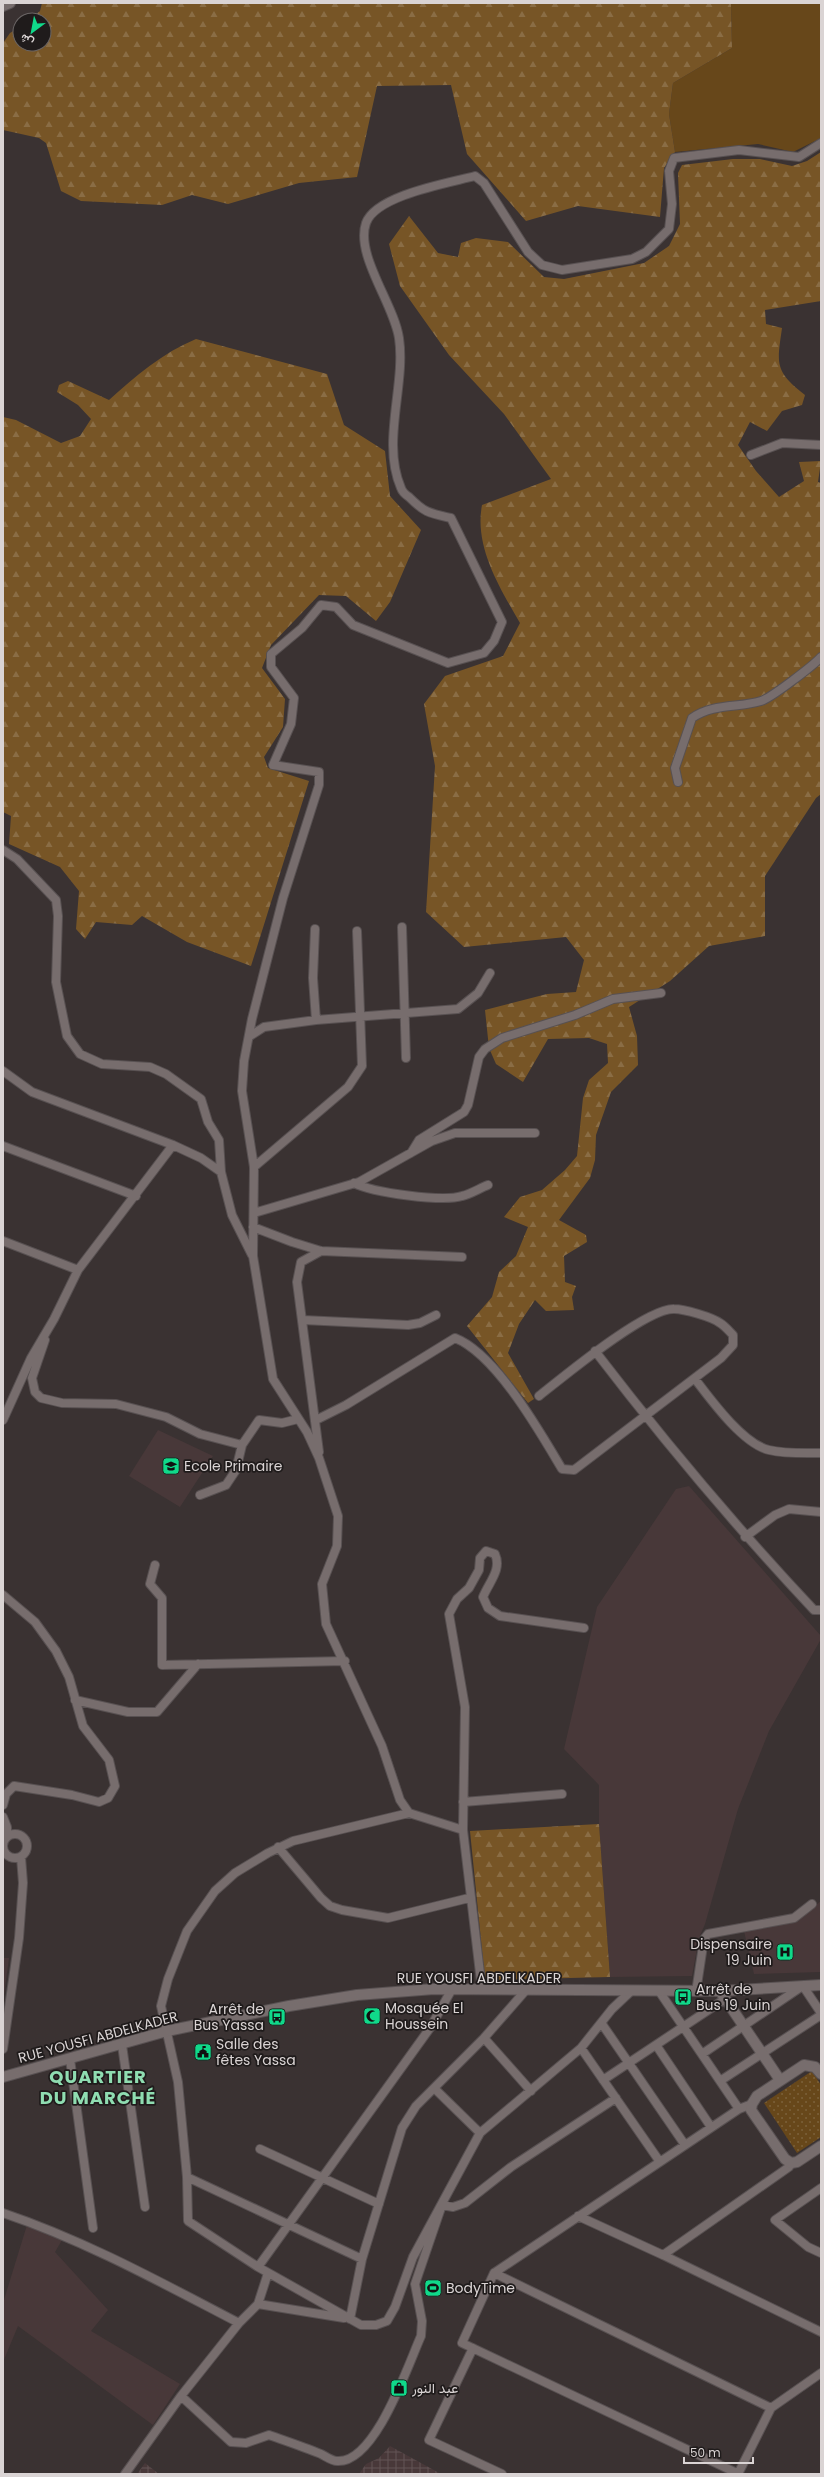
<svg xmlns="http://www.w3.org/2000/svg" width="824" height="2477" font-family="Poppins,Vazirmatn,sans-serif">
  <style>
    .built { fill: #483839 }
    .industrial { fill: url(#industrial-grid) }
    .grass { fill: #67471a }
    .forest { fill: url(#forest-firs) }
    .garden { fill: url(#garden-dots) }
    .lines { fill: none; stroke-linecap: round; stroke-linejoin: round }
    .street-casing { stroke: #585152; stroke-width: 10 }
    .secondary-casing { stroke: #585152; stroke-width: 12 }
    .street { stroke: #776d6d; stroke-width: 8 }
    .secondary { stroke: #776d6d; stroke-width: 10 }
    .labels { text-anchor: middle; stroke-width: 3.5; stroke-linejoin: round; paint-order: stroke }
    .poi-label { font-size: 14px; fill: #dad4d4; stroke: #1f1b1b; text-anchor: start }
    .street-label { font-size: 14px; fill: #dad4d4; stroke: #1f1b1b }
    .district-label { font-size: 18px; font-weight: bold; letter-spacing: 1px; fill: #8fddb1; stroke: #1f1b1b }
  </style>
  <defs>
    <pattern id="industrial-grid" width="8" height="8" patternUnits="userSpaceOnUse"><rect width="8" height="8" fill="#483839"/><path d="M0 4h8M4 0v8" fill="none" stroke="#625455"/></pattern>
    <pattern id="forest-firs" width="22" height="20" patternUnits="userSpaceOnUse"><rect width="22" height="20" fill="#775526"/><path d="M5 1l3.5 6h-7zM16 11l3.5 6h-7z" fill="#8a6d45"/></pattern>
    <pattern id="garden-dots" width="8" height="8" patternUnits="userSpaceOnUse"><rect width="8" height="8" fill="#67471a"/><path d="M2 2h.1M6 6h.1" fill="none" stroke="#7c613a" stroke-width="1.8" stroke-linecap="round"/></pattern>
  </defs>
  <rect width="100%" height="100%" fill="#3a3232"/>
  <path class="built" d="M158,1430l55,26 -33,51 -51,-31z
    M689,1486l132,150v3l-52,92 -31,78 -33,115 -6,14 -7,38 -82,1 -11,-153v-39l-35,-36 33,-142 79,-118z
    M821,1901v71l-67,2 -10,-43 52,-11z
    M3,1958h6l-6,44z
    M27,2225l35,15 -7,12 53,58 -17,21 89,53 -27,41 -135,-99 -15,36v-59z"/>
  <path class="industrial" d="M390,2446l51,28h-82l7,-10 13,-6z
    M145,2463l14,11h-22z"/>
  <path class="grass" d="M731,3h90v135l-28,14 -35,-8 -83,8 -6,-38 4,-31 59,-35z"/>
  <path class="forest" d="M42,3h689l1,45 -59,35 -4,31 6,38 -11,16 -4,49 -82,-11 -52,15 -59,-67 -16,-69 -74,1 -20,91 -58,6 -71,21 -36,-9 -30,10 -81,-4 -20,-10 -15,-48 -7,-5 -36,-8v-87l7,-10 10,-6v17h24v-24h-15l11,-9z
    M821,152v149l-56,9 1,14 16,4c-5,36 -8,43 23,67l-3,10 -20,6 -15,20 -17,-9 -12,23 18,26 23,26 25,-16 -5,-19 22,-1 -3,21 3,1v311l-5,4 -51,78v60l-56,10 -39,35 -41,26 8,29 1,29 -27,27 -15,43 -1,25 -5,18 -31,42 27,15 1,7 -23,14 1,26 11,4 -4,11 2,13 -28,1 -11,-11 -16,24 -11,29 26,46 -6,4 -61,-77 25,-29 7,-25 17,-16 12,-29 -24,-10 16,-20 22,-7 23,-20 12,-14 6,-58 6,-18 19,-17 -1,-19 -18,-6 -41,1 -25,43 -27,-18 -7,-16 -4,-38 62,-16 29,-2 8,-32 -18,-23 -102,10 -38,-35 9,-146 -11,-62 21,-28 58,-20 17,-33c-20,-35 -46,-76 -38,-118l69,-26 -47,-65 -55,-59 -49,-69 -11,-42 20,-28 29,37 20,4 3,-14 15,-5 32,4 36,35 20,2 80,-16 25,-17 11,-22 -2,-51 4,-8 51,-6h27l32,7 15,-5z
    M196,339l131,35 17,51 41,26 5,45 31,34 -31,72 -14,19 -30,-25 -27,-1 -48,50 -9,23 23,31 -2,28 -19,30 4,11 41,13 -58,185 -64,-24 -45,-26 -10,9 -36,-3 -11,17 -9,-10 3,-38 -19,-24 -51,-23 2,-28 -8,-4v-395l13,3 45,23 19,-7 11,-17 -13,-14 -21,-13 2,-7 9,-4 41,19c27,-24 53,-47 87,-61z
    M599,1824l11,153 -125,3 -15,-149z"/>
  <path class="garden" d="M812,2071l9,14v52l-24,16 -33,-50z"/>
  <g class="lines">
    <defs>
      <path id="street" d="M751,455l31,-12 39,2
        M678,782l-3,-14 17,-50c21,-15 47,-10 69,-17 10,-3 53,-36 60,-44
        M3,850l14,9 39,41 2,16 -2,66 11,54 13,18 22,10 48,3 16,7 35,25 7,23 11,18 2,32
        M402,927l4,131
        M315,929l-2,49 3,42
        M250,1036l14,-9 52,-7 142,-11 20,-16 12,-20
        M3,1071l29,21 141,53 28,13 20,14 11,43 20,40
        M3,1146l133,50
        M411,1153l8,-13 45,-28 4,-7 11,-48 6,-8 17,-11 73,-23 38,-16 48,-6
        M254,1167l94,-80 14,-21 -5,-135
        M354,1183c19,10 89,19 108,13 9,-2 18,-8 26,-11
        M254,1213l105,-31 73,-41 23,-8h80
        M253,1227l39,15 29,9 141,6
        M3,1241l75,29
        M303,1320l105,5 12,-2 16,-8
        M45,1340l-13,38 3,14 6,6 21,5 54,1 50,13 34,17 42,11
        M595,1351c69,90 141,176 219,259h7
        M695,1379c16,21 48,65 74,71 17,4 35,3 52,3
        M3,1420l28,-62 23,-39 24,-49 95,-125
        M316,1420l30,-15 109,-67c41,16 85,94 107,131l12,1 147,-112 12,-13v-10c-4,-4 -8,-9 -13,-12 -8,-6 -36,-14 -46,-14 -28,-1 -111,68 -135,87
        M319,1452l-22,-170 4,-20 20,-11
        M200,1495l26,-10 10,-15 6,-25 17,-25 23,3 16,-4
        M745,1537l30,-22 14,-6 32,3
        M155,1565l-5,19 12,14v67l183,-4
        M3,1595l32,27 21,29 13,26 14,49 26,34 6,26 -7,12 -9,4 -27,-7 -58,-9 -8,8 -3,11
        M75,1700l53,12h29l41,-48
        M463,1802l99,-8
        M3,1817l4,10v10
        M463,1830l2,-123 -16,-93 8,-15 12,-11 10,-18 1,-12 6,-7 9,3c7,16 -6,28 -12,43l5,11 12,8 84,12
        M3 1846a12 12 0 1 1 24 0a12 12 0 1 1-24 0Z
        M278,1847l43,51 9,8 12,4 46,8 81,-20
        M803,1986l18,27
        M482,1990l-19,-160 -54,-17 -9,-13 -18,-54 -56,-122 -4,-40 15,-38 1,-30 -19,-58 -12,-26 -34,-53 -20,-123 1,-89 -12,-76 2,-30 8,-42 31,-121 36,-113v-13l-46,-7 18,-41 3,-26 -23,-31v-13l31,-26 19,-23 15,2 17,18 95,38 36,-10 10,-12 8,-19 -51,-104c-22,-5 -26,-5 -42,-21 -3,-2 -7,-6 -8,-9 -20,-46 5,-103 -2,-150 -5,-34 -44,-83 -33,-115 10,-28 83,-40 109,-47l9,7 44,69 14,13 20,5 70,-11 14,-7 23,-23 3,-25 -3,-33 5,-13 65,-8 60,7 22,-14
        M659,1991l80,118
        M696,1992l8,-53 4,-5 86,-16 18,-14
        M602,2024l83,121
        M484,2038l47,53
        M122,2045l23,162
        M656,2045l55,82
        M581,2048l79,114
        M3,2049l16,-111 4,-55 -2,-26
        M702,2054l99,-67
        M70,2059l23,169
        M603,2080l122,-81
        M720,2081l101,-66
        M434,2088l46,45
        M260,2149l119,55
        M187,2177l-9,-95 -17,-76 7,-27 19,-48 28,-40 20,-18 33,-20 25,-12 116,-28
        M821,2188l-46,32 33,27 13,6
        M3,2213c83,28 159,70 236,110
        M578,2216l85,39 158,77
        M663,2255l126,-88 2,-4
        M362,2259l-175,-82 1,44 70,46 103,58h15l11,-4 8,-14 18,-50 67,-124 101,-85 31,-39 18,-17
        M258,2267l172,-239 22,-39
        M494,2273l277,135
        M258,2304l86,14
        M350,2319l12,-60 40,-131 14,-22 68,-68 42,-48
        M473,2348l-44,92 73,34
        M181,2396l50,46 15,1 23,-8c17,6 35,12 52,19 4,2 11,7 16,7 38,3 71,-96 84,-125l1,-15 -7,-37 27,-79 11,2 12,-4 46,-36 105,-69
        M125,2474l56,-78 58,-73 19,-19 10,-31
        M738,2474l33,-66 50,-35
        M739,2474l-277,-131 32,-70 245,-164 13,-5"/>
      <path id="secondary" d="M3,6l7,-3
        M720,1991l60,89
        M821,2074l-6,-7 -11,-2 -47,31 -5,8 -1,6 34,49 6,4 6,-1 24,-16
        M3,2077l164,-46 122,-25 68,-11 77,-6 286,2 101,-6"/>
    </defs>
    <use href="#street" class="street-casing"/>
    <use href="#secondary" class="secondary-casing"/>
    <use href="#street" class="street"/>
    <use href="#secondary" class="secondary"/>
  </g>
  <defs>
    <symbol id="school-square" viewBox="-11 -11 22 22"><rect x="-9" y="-9" width="18" height="18" rx="4" fill="#10d98a" stroke="#1f1b1b"/><path d="M0-5L7-2L0 1L-7-2ZM-4 1L0 2.5L4 1V4Q0 6-4 4Z" fill="#111"/></symbol>
    <symbol id="hospital-square" viewBox="-11 -11 22 22"><rect x="-9" y="-9" width="18" height="18" rx="4" fill="#10d98a" stroke="#1f1b1b"/><path d="M-5-5h3v3.5h4V-5h3V5h-3V1.5h-4V5h-3Z" fill="#111"/></symbol>
    <symbol id="bus-square" viewBox="-11 -11 22 22"><rect x="-9" y="-9" width="18" height="18" rx="4" fill="#10d98a" stroke="#1f1b1b"/><path d="M-5-6H5V4H4V6H2V4H-2V6H-4V4H-5ZM-3.5-4V0h7V-4ZM-3.5 1.2v1.5H-2V1.2ZM2 1.2v1.5H3.5V1.2Z" fill="#111"/></symbol>
    <symbol id="mosque-square" viewBox="-11 -11 22 22"><rect x="-9" y="-9" width="18" height="18" rx="4" fill="#10d98a" stroke="#1f1b1b"/><path d="M3.5-4.9A6 6 0 1 0 3.5 4.9A5 5 0 1 1 3.5-4.9Z" fill="#111"/></symbol>
    <symbol id="civic-square" viewBox="-11 -11 22 22"><rect x="-9" y="-9" width="18" height="18" rx="4" fill="#10d98a" stroke="#1f1b1b"/><path d="M-.6-6.5H3V-4.5H.6V-3L4-1V1h2V6H-6V1h2V-1L-.6-3ZM-1.2 2.5V6h2.4V2.5Z" fill="#111"/></symbol>
    <symbol id="stadium-square" viewBox="-11 -11 22 22"><rect x="-9" y="-9" width="18" height="18" rx="4" fill="#10d98a" stroke="#1f1b1b"/><path d="M0-5a6.5 5 0 1 0 0 10a6.5 5 0 1 0 0-10ZM-3.5-1.8h7v3.6h-7Z" fill="#111"/></symbol>
    <symbol id="shop-square" viewBox="-11 -11 22 22"><rect x="-9" y="-9" width="18" height="18" rx="4" fill="#10d98a" stroke="#1f1b1b"/><path d="M-5-2.5h2.3a2.7 3.5 0 0 1 5.4 0H5L5.5 6h-11ZM-1.5-2.5h3a1.5 2.3 0 0 0-3 0Z" fill="#111"/></symbol>
  </defs>
  <g fill-rule="evenodd">
    <use href="#school-square" x="161" y="1456" width="20" height="20"/>
    <use href="#hospital-square" x="775" y="1942" width="20" height="20"/>
    <use href="#bus-square" x="673" y="1987" width="20" height="20"/>
    <use href="#mosque-square" x="362" y="2006" width="20" height="20"/>
    <use href="#bus-square" x="267" y="2007" width="20" height="20"/>
    <use href="#civic-square" x="193" y="2042" width="20" height="20"/>
    <use href="#stadium-square" x="423" y="2278" width="20" height="20"/>
    <use href="#shop-square" x="389" y="2378" width="20" height="20"/>
  </g>
  <g class="labels">
    <g class="poi-label">
      <text x="184" y="1471">Ecole Primaire</text>
      <text x="772" y="1949" text-anchor="end">Dispensaire<tspan x="772" dy="16">19 Juin</tspan></text>
      <text x="696" y="1994">Arrêt de<tspan x="696" dy="16">Bus 19 Juin</tspan></text>
      <text x="385" y="2013">Mosquée El<tspan x="385" dy="16">Houssein</tspan></text>
      <text x="264" y="2014" text-anchor="end">Arrêt de<tspan x="264" dy="16">Bus Yassa</tspan></text>
      <text x="216" y="2049">Salle des<tspan x="216" dy="16">fêtes Yassa</tspan></text>
      <text x="446" y="2293">BodyTime</text>
      <text x="412" y="2393">عبد النور</text>
    </g>
    <g class="street-label">
      <text x="479" y="1983">RUE YOUSFI ABDELKADER</text>
      <text transform="translate(98 2037) rotate(-15)" y="5">RUE YOUSFI ABDELKADER</text>
    </g>
    <g class="district-label">
      <text x="98" y="2083">QUARTIER<tspan x="98" dy="21">DU MARCHÉ</tspan></text>
    </g>
  </g>
  <rect width="824" height="2477" fill="none" stroke="#dad4d4" stroke-width="8"/>
  <g transform="translate(32 32) rotate(212)"><circle r="19" fill="#1f1b1b" stroke="#6a6565"/>
  <path d="M0-3L7 15L0 10L-7 15Z" fill="#10d98a"/>
  <text y="-6" font-size="11" font-weight="bold" text-anchor="middle" fill="#dad4d4">ش</text>
  </g>
  <path d="M684 2457v6h69v-6" fill="none" stroke="#dad4d4" stroke-width="2"/>
  <text x="690" y="2457" font-size="12" fill="#dad4d4" stroke="#1f1b1b" stroke-width="3" paint-order="stroke">50 m</text>
</svg>
